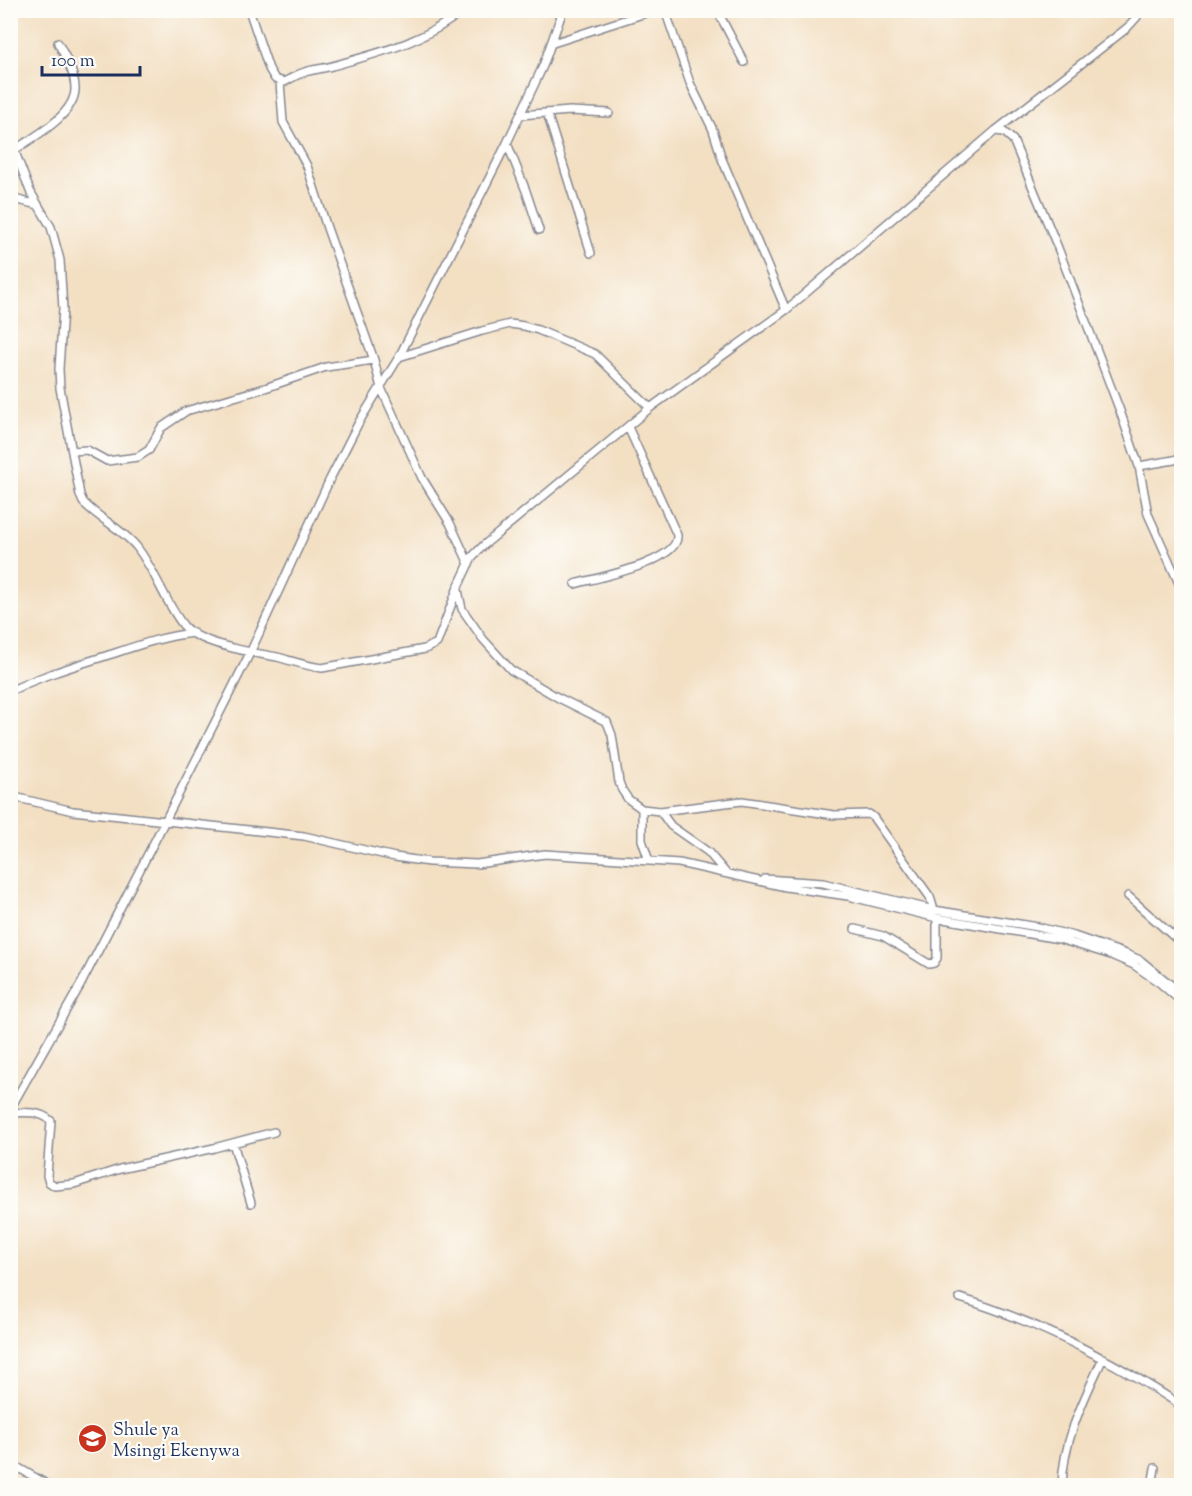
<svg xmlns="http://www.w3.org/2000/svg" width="1192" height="1496" font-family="'Sorts Mill Goudy',serif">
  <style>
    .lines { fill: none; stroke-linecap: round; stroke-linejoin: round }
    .street-casing { stroke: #878790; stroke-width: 10 }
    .street { stroke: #fff; stroke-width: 7 }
    .labels { text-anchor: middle; stroke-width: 4.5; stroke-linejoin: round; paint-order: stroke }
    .poi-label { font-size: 18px; fill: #1b2f5e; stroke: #fdfcf7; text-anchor: start }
  </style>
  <rect width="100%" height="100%" fill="#fdfcf7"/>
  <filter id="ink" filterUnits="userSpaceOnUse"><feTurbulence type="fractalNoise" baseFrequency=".0167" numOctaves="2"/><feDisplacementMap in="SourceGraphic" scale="12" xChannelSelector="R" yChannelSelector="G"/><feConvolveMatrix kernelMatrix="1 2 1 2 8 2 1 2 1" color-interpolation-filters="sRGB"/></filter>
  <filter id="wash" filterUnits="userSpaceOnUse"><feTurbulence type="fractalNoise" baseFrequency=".008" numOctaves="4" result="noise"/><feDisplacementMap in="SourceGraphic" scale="24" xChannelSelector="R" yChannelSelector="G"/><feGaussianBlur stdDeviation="1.35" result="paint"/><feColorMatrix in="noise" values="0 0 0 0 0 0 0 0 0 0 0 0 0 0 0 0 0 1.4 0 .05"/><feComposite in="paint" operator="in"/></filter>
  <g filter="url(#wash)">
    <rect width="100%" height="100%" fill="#f3dfc2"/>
  </g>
  <g filter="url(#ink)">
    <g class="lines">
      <defs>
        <path id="street" d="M249,10l20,59 6,10 9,3c7,-3 13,-8 21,-10 8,-3 18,-3 27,-6 46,-13 94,-24 131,-56
          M665,10l25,73 23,47 9,29 64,151
          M717,10l27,52
          M553,43l102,-33
          M280,82l3,40 24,44 20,62 47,132 7,28 41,90 28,45 19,41
          M547,113l44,140
          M520,115l50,-4 39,2
          M995,131l9,1 9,8 45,108 62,163 19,55 9,48 34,76
          M10,139l20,52 21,36 9,33 3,49 -4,60 1,19 20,107 3,7c16,17 38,26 53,44 19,24 29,56 47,79 14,19 72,28 94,32 15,4 29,9 45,11l103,-19 12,-6 21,-56 14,-30 12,-12 166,-137 136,-98 209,-179 132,-103 10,-11v-7
          M507,143l19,48 13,39
          M14,150c20,-13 63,-36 61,-63 -1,-16 -10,-31 -17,-44
          M10,198l28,7
          M399,357l83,-26 28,-7 14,2 14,4 57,24 55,54
          M72,451l15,-1 20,11 31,-4 11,-7 12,-22 25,-17 79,-23 61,-21 48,-7
          M1139,466l35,-6 8,-3
          M575,584c21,-6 105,-22 102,-49l-49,-108
          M458,590l4,19 21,30 28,31 46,27 50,25 5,13 7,47 3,8 6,9 14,10 18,2 82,-10 92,14 35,-1 4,3 57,80 4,13
          M10,691c33,-16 67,-26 102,-37 27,-9 53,-18 81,-21
          M10,796l63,15 231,25 91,21 34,5 48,2 68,-10 134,9 107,24 62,9 89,22 122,21 52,16 23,10 26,18 22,19
          M642,809v31l7,21
          M660,811l11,15 37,26 17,20
          M765,879l58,4 111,27 104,17 36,9 52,18 14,6 42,34
          M1128,896l54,48
          M855,929l28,7 46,28 5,-1 3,-5v-40
          M10,1109l71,-125 84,-163 85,-168 80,-174 29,-57 40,-65 108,-214 36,-77 20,-56
          M10,1113c15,-1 31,-2 41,8l-4,55 2,6 6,4 19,-2 46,-15 94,-21 60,-16
          M233,1143l18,60
          M960,1298c79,24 152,62 222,108
          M10,1463l40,23
          M1062,1486c1,-46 22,-87 41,-128
          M1152,1486l3,-18"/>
      </defs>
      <use href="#street" class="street-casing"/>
      <use href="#street" class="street"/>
    </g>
  </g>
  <defs>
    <symbol id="school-disc" viewBox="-11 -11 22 22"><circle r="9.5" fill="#c8321e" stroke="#fdfcf7"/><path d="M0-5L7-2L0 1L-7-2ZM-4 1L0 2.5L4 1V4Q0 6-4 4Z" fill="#fff"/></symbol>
  </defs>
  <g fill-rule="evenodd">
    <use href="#school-disc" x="76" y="1422" width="33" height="33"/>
  </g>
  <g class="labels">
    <g class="poi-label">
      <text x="113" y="1435">Shule ya<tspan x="113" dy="21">Msingi Ekenywa</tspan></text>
    </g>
  </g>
  <rect width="1192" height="1496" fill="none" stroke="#fdfcf7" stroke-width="36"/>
  <path d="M42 66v9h98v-9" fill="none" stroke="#1b2f5e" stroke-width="3"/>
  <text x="51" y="66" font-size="18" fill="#1b2f5e" stroke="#fdfcf7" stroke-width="4.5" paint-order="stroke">100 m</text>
</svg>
